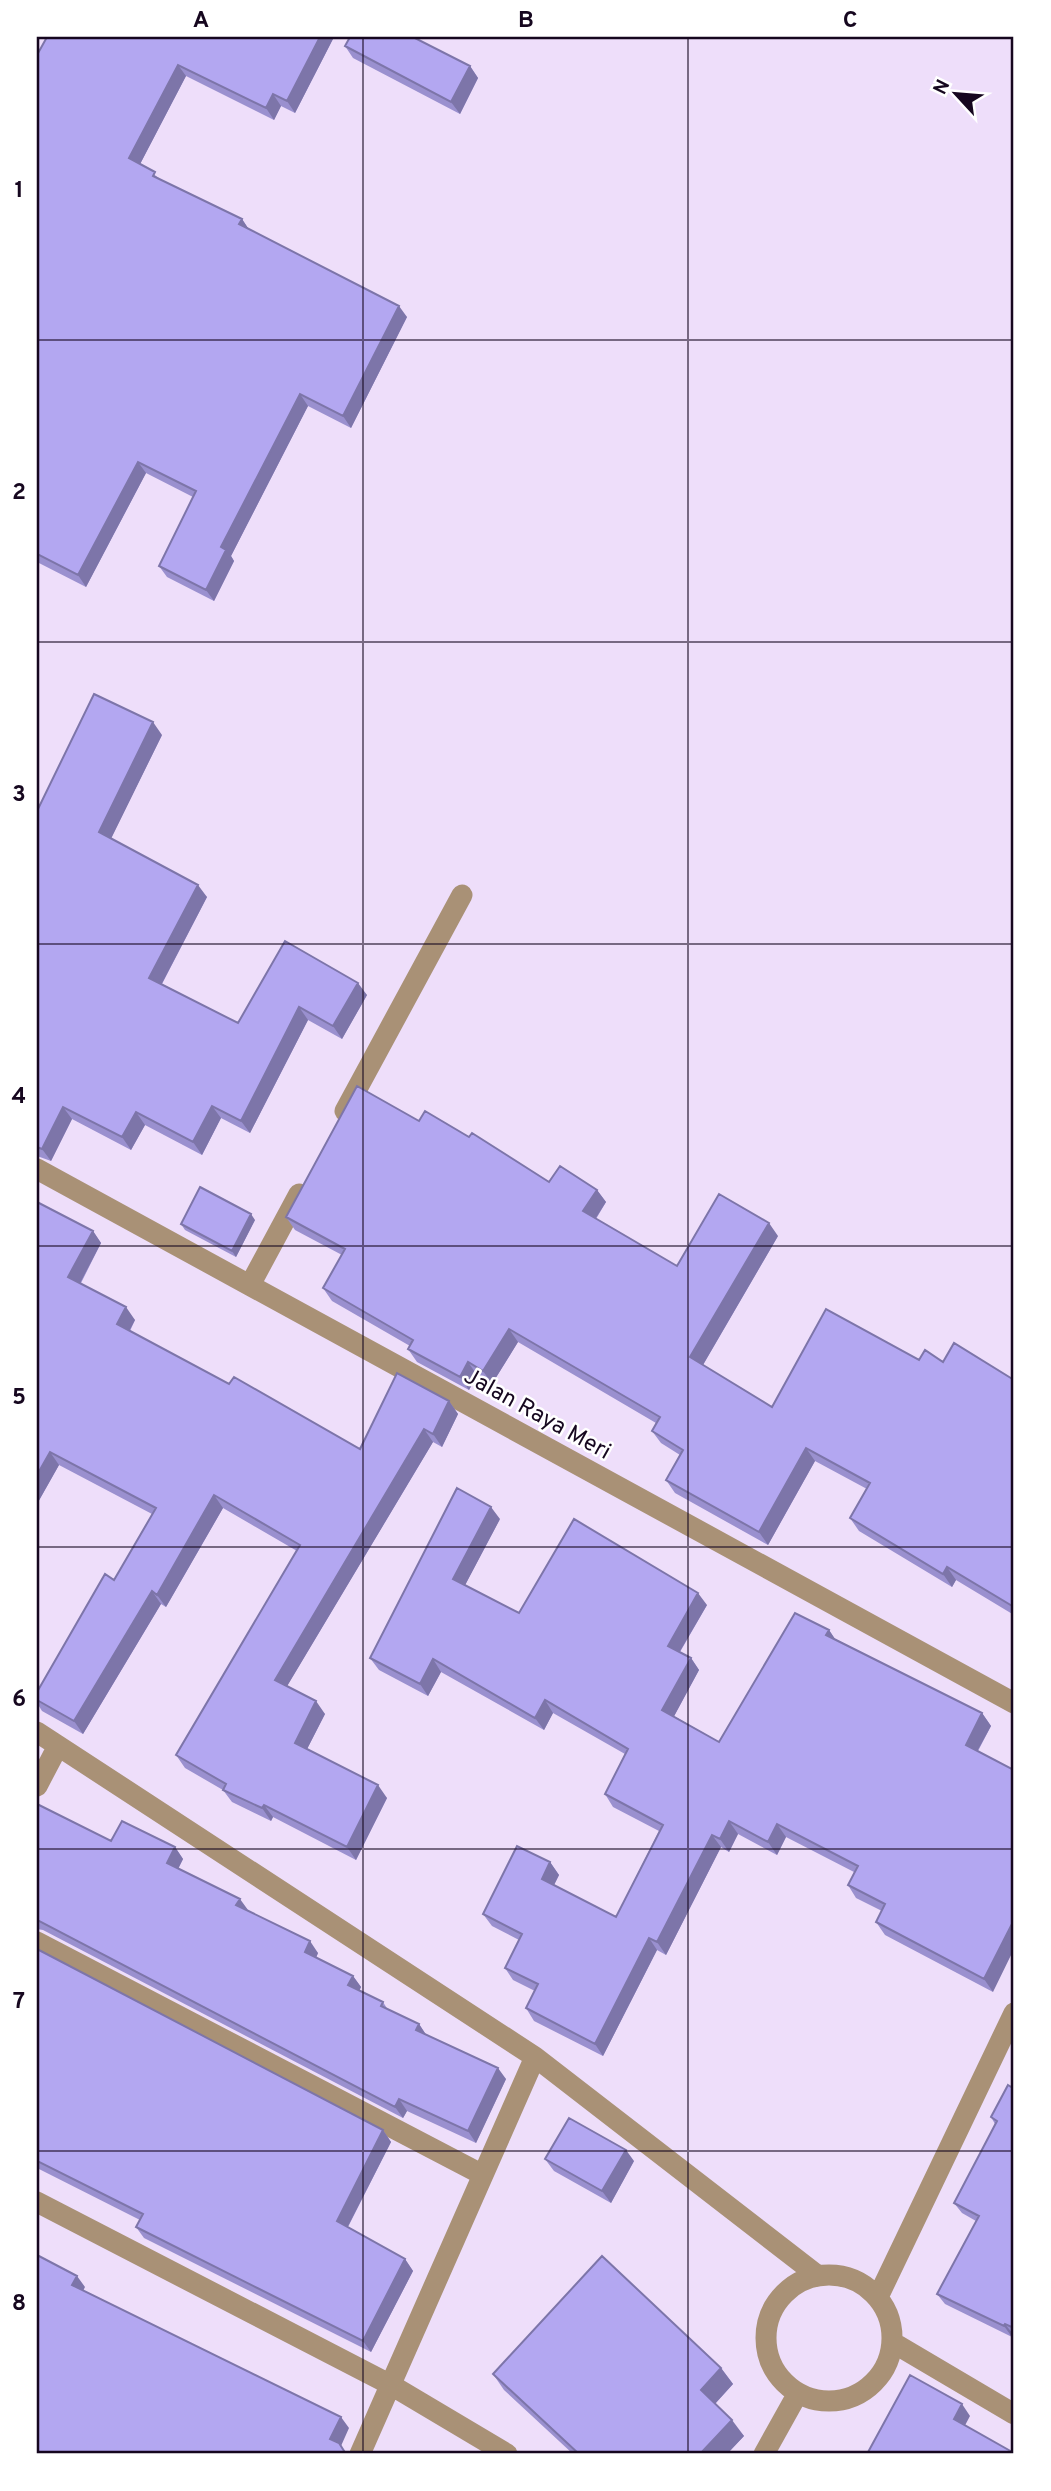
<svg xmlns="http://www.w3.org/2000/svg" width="1051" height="2491" font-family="Overpass,sans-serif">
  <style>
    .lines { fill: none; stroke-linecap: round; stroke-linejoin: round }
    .street { stroke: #a99176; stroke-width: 21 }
    .wall { fill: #9a90cf }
    .shaded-wall { fill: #7d75a9 }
    .building { fill: #b3a7f1; stroke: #7d75a9; stroke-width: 2 }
    .grid { fill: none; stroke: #16071f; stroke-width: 2; stroke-opacity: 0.55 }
    .labels { text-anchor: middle; stroke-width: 5; stroke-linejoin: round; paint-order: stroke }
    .street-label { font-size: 23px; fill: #16071f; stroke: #fff }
    .neatline { fill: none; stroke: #16071f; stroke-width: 2.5 }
    .grid-label { font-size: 23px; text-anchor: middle; font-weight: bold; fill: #16071f }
  </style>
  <rect width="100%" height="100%" fill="#eedefa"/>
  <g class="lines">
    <path class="street" d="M345,1111l117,-216
      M37,1169l977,534
      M250,1285l49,-91
      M37,1732l498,325 282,218
      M37,1786l21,-40
      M37,1942l446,233
      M37,2202l354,183 116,69
      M766 2338a63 63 0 1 1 126 0a63 63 0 1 1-126 0Z
      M878,2297l136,-284
      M892,2342l122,72
      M360,2454l175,-397
      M764,2454l34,-61"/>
  </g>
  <path class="wall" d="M334,37l-39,76 -14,-7 -7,14 -88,-44 -46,88 20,15 82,40 7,11 158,87 -56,111 -43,-22 -77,150 3,5 -20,40 -47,-24 -8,-11 34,-69 -47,-24 -60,114 -49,-25v-507z
    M345,46l125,20 8,12 -18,36 -107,-56z
    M162,735l-51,103 96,59 -45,87 76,39 47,-82 82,54 -25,44 -34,-19 -58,113 -29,-15 -19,37 -57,-30 -14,25 -59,-31 -21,42 -14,-5v-345z
    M419,1121l130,61 48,8 9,12 -10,17 81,47 101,-30 -75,129 69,42 147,-47 24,2 71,18v235l-58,-35 -4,7 -93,-56 -9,-13 17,-29 -52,-28 -47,84 -93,-52 -9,-13 14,-25 -19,-12 -9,-12 4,-8 -138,-81 -26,42 -15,-9 -8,15 -52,-28 -9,-13 2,-3 -78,-45 -9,-13 19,-33 -47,-25 -9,-13z
    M37,1202l56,29 8,12 -20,40 54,37 -5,11 99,53 131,65 89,-48 9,13 -16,33 -9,-5 -146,244 38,28 -18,35 80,49 -31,62 -83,-43 -2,4 -39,-19 -9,-12 -38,-22 -9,-13 121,-204 -74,-43 -57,99 -5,-3 -78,130 -41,-23 -5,-8v-11l77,-112 38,-66 -93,-49 -22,39z
    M255,1220l-19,37 -51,-27 -4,-6z
    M500,1519l-35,66 54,28 188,-8 -27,47 11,6 8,12 -25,46 45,26 110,-112 6,9 147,74 9,13 -13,25 15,241 -108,-57 -9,-13 6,-11 -26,-13 -8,-13 6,-13 -68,-35 -9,18 -39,-21 -9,18 -8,-5 -55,108 -9,-5 -54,106 -69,-35 -8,-13 9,-17 -22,-11 -8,-12 14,-28 -27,-14 -9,-12 67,-52 9,13 -5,10 62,32 43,-86 -46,-24 -8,-13 20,-40 -72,-41 -9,17 -103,-58 -13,24 -49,-26 -9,-12z
    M37,1804l74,37 64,6 8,12 -5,10 140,84 -2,5 37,18 8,11 -2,4 24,11 5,8 31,14 7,11 80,44 -30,64 -69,-32 -4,7 -360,-188 -6,-1z
    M37,1949l346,181 8,12 -43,85 57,32 8,12 -42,81 -227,-114 -8,-11 4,-7 -103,-52z
    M1014,2086v249l-1,-1 -1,3 -67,-33 -8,-10 39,-73 -14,-8 -8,-10 41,-79 -4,-7z
    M545,2159l89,2 -23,42 -57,-32z
    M721,2368l12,16 -18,20 29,32 -17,18h-154l-69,-64 -11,-16z"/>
  <path class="shaded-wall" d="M320,37h14l-39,76 -8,-12z
    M178,65l8,11 -49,94 -8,-12z
    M470,66l8,12 -18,36 -9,-12z
    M273,94l8,12 -7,14 -8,-12z
    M242,219l8,12 -11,-7z
    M399,306l8,11 -56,111 -8,-12z
    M300,394l8,12 -77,150 3,5 -20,40 -8,-11 15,-43z
    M138,462l8,11 -60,114 -8,-12z
    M153,722l9,13 -54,110 -9,-13z
    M198,885l9,12 -49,94 -9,-13z
    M358,983l9,12 -25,44 -9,-13z
    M299,1007l9,13 -58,113 -9,-12z
    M212,1106l9,12 -19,37 -9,-13z
    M63,1107l9,12 -21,42 -9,-12z
    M136,1112l9,13 -14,25 -9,-13z
    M597,1190l9,12 -14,22 -9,-13z
    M251,1214l4,6 -19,37 -4,-6z
    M769,1223l9,13 -78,134 -10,-13z
    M93,1231l8,12 -24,46 -9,-12z
    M126,1307l9,13 -9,17 -9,-13z
    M509,1329l9,13 -26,42 -9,-13z
    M468,1362l9,13 -8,15 -9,-13z
    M449,1401l9,13 -16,33 -9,-13z
    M424,1429l9,13 -150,251 -8,-13z
    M806,1448l9,13 -47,84 -9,-13z
    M50,1452l9,13 -22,39v-29z
    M214,1495l9,13 -57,99 -9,-12z
    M491,1507l9,12 -38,72 -9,-12z
    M947,1567l9,13 -4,7 -9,-13z
    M152,1591l9,13 -78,130 -9,-13z
    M698,1593l9,12 -31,53 -8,-12z
    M829,1630l8,12 -11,-7z
    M691,1658l8,12 -28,52 -9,-12z
    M433,1659l8,13 -13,24 -8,-12z
    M545,1700l8,13 -9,17 -9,-12z
    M316,1701l9,13 -21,41 -9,-12z
    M982,1713l9,13 -17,31 -8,-12z
    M378,1785l9,13 -31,62 -9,-13z
    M264,1805l9,12 -2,4 -9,-13z
    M729,1821l9,13 -9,18 -9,-13z
    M777,1824l9,13 -9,18 -9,-13z
    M712,1835l9,12 -55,108 -9,-13z
    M175,1847l8,12 -8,16 -8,-12z
    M550,1862l9,13 -8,16 -9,-12z
    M240,1899l8,11 -12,-5z
    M1014,1920v29l-21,43 -9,-13z
    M649,1938l8,12 -54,106 -8,-12z
    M310,1941l8,12 -5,11 -8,-12z
    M353,1976l8,11 -5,10 -8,-12z
    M419,2024l8,12 -11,-6z
    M498,2068l8,11 -30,64 -8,-12z
    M399,2099l8,12 -4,7 -8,-11z
    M383,2130l8,12 -46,90 -8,-11z
    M626,2150l8,11 -23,42 -9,-12z
    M405,2259l8,12 -42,81 -8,-11z
    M77,2276l8,11 -5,10 -8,-12z
    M1005,2324l8,10 -1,3 -8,-11z
    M721,2368l12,16 -21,23 -11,-17z
    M962,2404l8,12 -8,15 -8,-12z
    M341,2417l8,11 -8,18 -11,-7z
    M732,2420l12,16 -17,18h-27z"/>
  <path class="building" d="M47,37h273l-33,64 -14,-7 -7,14 -88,-43 -49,93 26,14 -2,4 89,43 -3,5 160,82 -56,110 -43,-22 -79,153 5,3 -20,40 -47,-24 37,-75 -58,-29 -60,113 -41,-21v-499z
    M350,37h63l57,29 -19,36 -106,-56z
    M94,694l59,28 -54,110 99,53 -49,93 89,45 47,-82 73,42 -25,43 -34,-19 -58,114 -29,-15 -19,36 -57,-30 -14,25 -59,-30 -21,42 -5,-2v-336z
    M357,1086l62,35 6,-10 44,26 3,-4 77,49 11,-16 37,24 -14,21 94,55 42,-72 50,29 -79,134 82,50 54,-98 93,51 6,-10 18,12 11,-19 60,37v227l-67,-40 -4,7 -93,-56 20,-35 -64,-35 -47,84 -93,-52 17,-30 -31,-19 8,-14 -151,-88 -26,42 -15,-9 -8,15 -52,-28 5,-9 -90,-52 22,-39 -59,-32z
    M200,1187l51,27 -19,37 -51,-27z
    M37,1202l56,29 -25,46 58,30 -9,17 112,60 5,-7 126,72 37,-76 52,28 -16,33 -9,-5 -149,251 41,21 -21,42 83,42 -31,62 -83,-42 -2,3 -39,-18 3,-6 -50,-29 124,-210 -86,-50 -57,100 -5,-4 -78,130 -37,-21v-8l68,-118 9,6 42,-72 -106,-56 -13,23z
    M457,1488l34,19 -38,72 66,34 55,-94 124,74 -30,53 23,12 -29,52 57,32 76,-129 34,17 -3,5 156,78 -16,32 48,25v150l-30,59 -108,-57 9,-18 -37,-19 10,-19 -81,-42 -9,18 -39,-21 -9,18 -8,-4 -55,107 -8,-4 -54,106 -69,-36 12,-24 -33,-16 17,-34 -39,-20 34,-68 33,16 -8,17 74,38 47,-92 -58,-31 23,-45 -83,-49 -10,18 -102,-59 -13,25 -50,-26z
    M37,1804l74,37 11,-20 53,26 -8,16 73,36 -4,6 74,36 -5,11 48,24 -5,9 35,17 -2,4 38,18 -3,6 82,38 -30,63 -69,-32 -4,8 -358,-187z
    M37,1949l346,181 -46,91 68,38 -42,82 -227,-114 7,-13 -106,-53z
    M1008,2085l5,3 1,-2v242l-9,-4 -1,2 -67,-32 42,-78 -25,-13 43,-82 -6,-4z
    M569,2118l57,32 -24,41 -57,-32z
    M37,2255l40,21 -5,9 269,132 -11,22 9,4 7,11h15h-324z
    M602,2256l119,112 -20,22 31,30 -32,34h-121l-86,-80z
    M910,2375l52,29 -8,15 60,34v1h-147z"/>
  <path class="grid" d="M363,37v2417M688,37v2417M37,340h977M37,642h977M37,944h977M37,1246h977M37,1547h977M37,1849h977M37,2151h977"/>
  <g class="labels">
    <g class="street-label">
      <text transform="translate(538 1413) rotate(29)" y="8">Jalan Raya Meri</text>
    </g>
  </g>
  <rect width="1051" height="2491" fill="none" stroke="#ffffff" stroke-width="77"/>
  <g transform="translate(956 94) rotate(296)" stroke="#ffffff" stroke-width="5" paint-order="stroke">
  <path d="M0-5L12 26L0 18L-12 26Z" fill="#16071f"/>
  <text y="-10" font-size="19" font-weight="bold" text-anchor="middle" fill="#16071f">N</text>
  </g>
  <rect x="38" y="38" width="974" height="2414" class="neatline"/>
  <g class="grid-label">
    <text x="201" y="27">A</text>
    <text x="526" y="27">B</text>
    <text x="850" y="27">C</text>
    <text x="19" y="197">1</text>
    <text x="19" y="499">2</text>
    <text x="19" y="801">3</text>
    <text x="19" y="1103">4</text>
    <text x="19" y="1404">5</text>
    <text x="19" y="1706">6</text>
    <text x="19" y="2008">7</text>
    <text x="19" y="2310">8</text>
  </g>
</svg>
